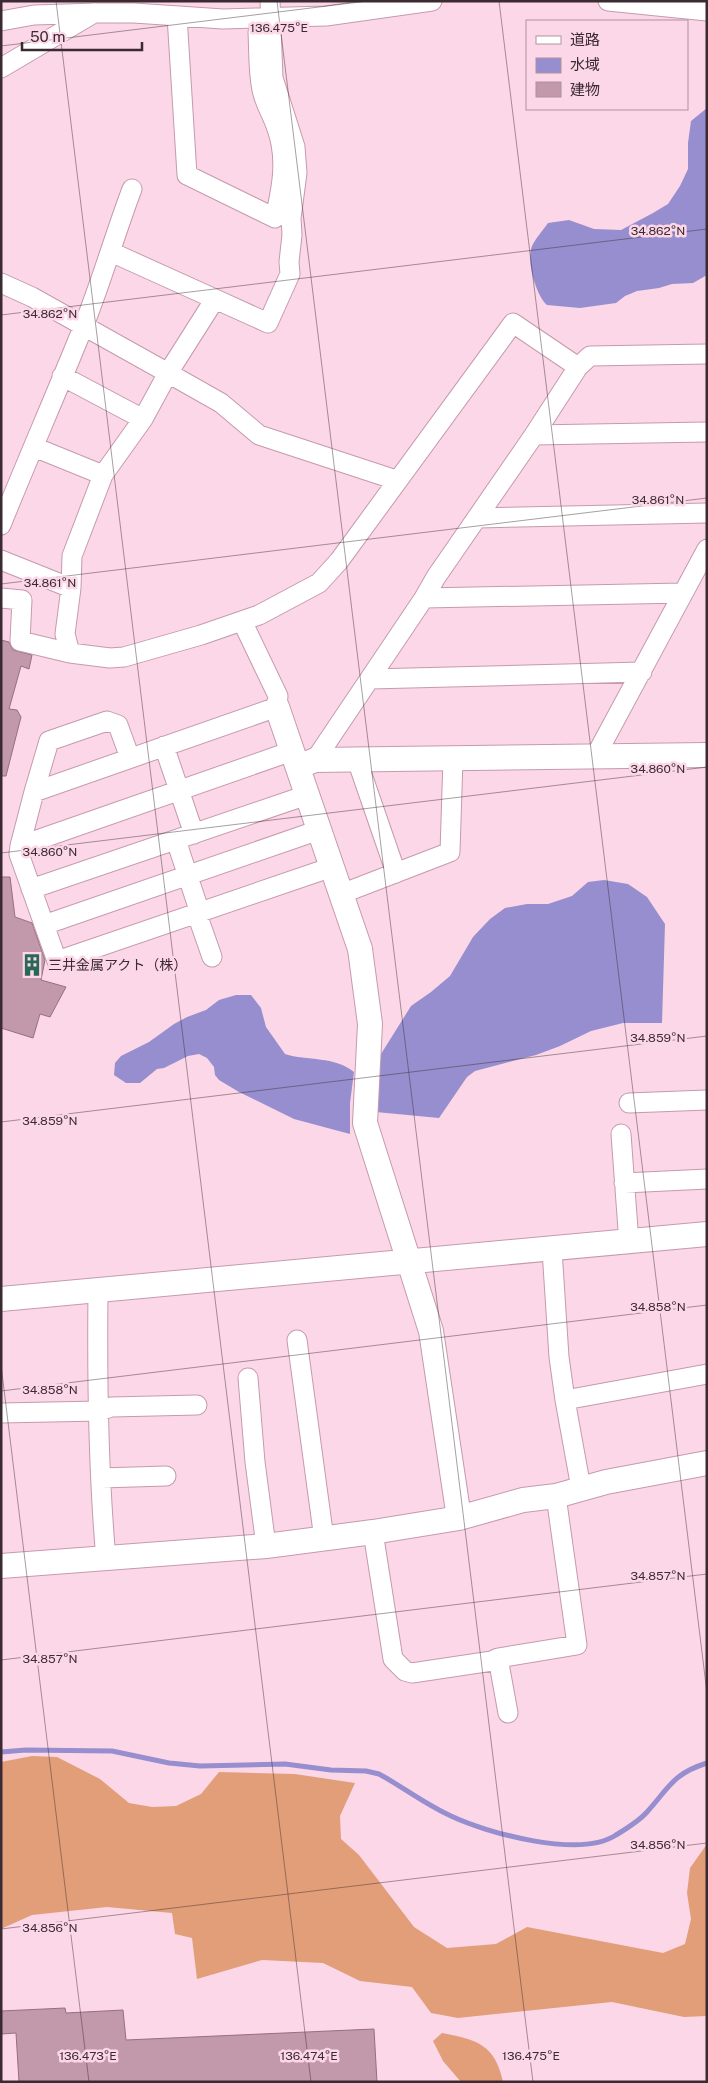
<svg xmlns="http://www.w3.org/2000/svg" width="708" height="2083" font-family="'Public Sans','Noto Sans JP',sans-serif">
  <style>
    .forest { fill: #e19e79 }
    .water { fill: #968ece }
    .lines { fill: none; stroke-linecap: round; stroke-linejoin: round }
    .stream { stroke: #968ece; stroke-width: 5 }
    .building { fill: #c298ab; stroke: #976f81 }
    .minor-casing { stroke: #c59aae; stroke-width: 21 }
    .tertiary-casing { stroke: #c59aae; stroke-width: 26 }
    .minor { stroke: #fff; stroke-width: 19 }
    .tertiary { stroke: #fff; stroke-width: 24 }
    .ticks { fill: none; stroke: #3b2a31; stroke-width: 1; stroke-opacity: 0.45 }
    .labels { text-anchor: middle; stroke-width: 5; stroke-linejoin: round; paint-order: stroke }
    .poi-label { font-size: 14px; fill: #3b2a31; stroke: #fcd7e7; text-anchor: start }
    .ticks-label { font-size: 12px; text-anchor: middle; fill: #3b2a31; stroke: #fcd7e7; stroke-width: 5; stroke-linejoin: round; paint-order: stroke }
  </style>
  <rect width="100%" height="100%" fill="#fcd7e7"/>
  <path class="forest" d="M32,1756l25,1 43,22 29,24 23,4 24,-1 25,-12 18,-22 76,2 60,9 -15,33 1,23 18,16 55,72 33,21 49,-4 31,-17 136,26 22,-9 6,-25 -4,-26 3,-25 17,-24v172l-23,1 -72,-15 -154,16 -27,-5 -19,-26 -52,-6 -37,-18 -61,-3 -65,19 -5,-41 -17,-4 -3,-21 -65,-6 -75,8 -31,14v-167z
    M442,2033c35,7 53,11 61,49h-42l-18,-21 -10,-20z"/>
  <path class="water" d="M707,108v167l-14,8 -21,1 -13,4 -22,3 -12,5 -9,7 -36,5 -33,-3c-11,-10 -21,-44 -15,-59 4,-8 11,-16 16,-23l21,-3 25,9 27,1 32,-17 15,-9 12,-18 8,-17v-26l3,-22z
    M604,880l24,4 19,13 18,27 -3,99h-39l-32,8 -31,15 -24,9 -61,16 -8,6 -28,41 -63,-6 5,-58 30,-48 20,-14 19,-16 23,-39 17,-18 15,-11 22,-4h21l24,-8 16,-14z
    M236,995h15l10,13 5,19 19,27c22,7 50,2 69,18l-4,31v31l-56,-15 -55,-27 -20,-12 -4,-5 -1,-8 -7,-9 -8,-4 -11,2 -24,12 -7,1 -17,14h-14l-12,-8 1,-12 6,-7 28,-14 25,-18 13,-7 19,-7 13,-10z"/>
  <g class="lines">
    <path class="stream" d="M1,1752l25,-2 86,1 57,12 31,3 85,-2 46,6 35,1 13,3c24,13 47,31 72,42 36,17 129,43 165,19 10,-6 23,-14 31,-23 22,-24 25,-38 60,-49"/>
  </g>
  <path class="building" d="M1,640l8,2 4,8 19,5 -3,14 -8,-3 -12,43 8,1 4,7 -15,59h-5z
    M1,877h9l5,40 17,6 13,37 -4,20 25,7 -16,30 -10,-3 -7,24 -32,-10z
    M65,2008l1,5 57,-3 3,30 248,-11 3,53h-358l-3,-49 -15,1v-23z"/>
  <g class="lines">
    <defs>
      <path id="minor" d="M608,1l99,10
        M177,16l10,159 88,43c7,-31 13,-61 1,-92 -4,-12 -11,-22 -14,-36 -4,-19 -3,-39 -4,-58
        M1,21l33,-6 62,-2h38l89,6 103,-3 106,-15
        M1,68l93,-55
        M111,252l104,47
        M1,283l31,14 136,76 47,-74 53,24 22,-49 -1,-12 3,-27 -1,-17 6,-45 -2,-26 -22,-69 -3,-77
        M62,376l81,43
        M534,435l173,-3
        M34,447l69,28
        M477,518l230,-5
        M1,525c27,-67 56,-133 83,-200 18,-45 31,-91 48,-136
        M1,560l70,28 1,-32 31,-81 40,-56 25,-46 53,30 38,32 137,45
        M71,588l-6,46 5,19 40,5 14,-1 77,-22 58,-20 60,-32 20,-22 174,-238 65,44
        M1,598l21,2 -2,41 50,12
        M424,598l259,-5
        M370,679l272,-7
        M164,746l30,88
        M292,751l-272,95 -1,8 38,107 275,-94
        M595,757l112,-208
        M315,760l109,-162 12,-21 98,-142 44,-68 12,-11 117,-2
        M357,760l39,113
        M34,792l15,-51 58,-20 11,4 12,33
        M176,840l24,73
        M20,846l14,-54 243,-85 1,-11 -36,-75
        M31,889l276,-94
        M341,894l109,-42 3,-93
        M197,914l15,43
        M44,925l275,-95
        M629,1103l78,-3
        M621,1134l8,109
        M624,1183l83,-4
        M552,1250l7,107 6,43 16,88
        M98,1290c-1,89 0,180 8,269
        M297,1340l27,199
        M248,1378l7,84 11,84
        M565,1400l142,-26
        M1,1413l99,-2 11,-4 86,-2
        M101,1478l65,-2
        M373,1532l20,127 12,12 7,2 80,-12 6,-3 79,-13 -21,-149
        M498,1658l10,55"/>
      <path id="tertiary" d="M277,707l83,242 10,75 -5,99 66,208 28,187
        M298,767l17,-7 392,-5
        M1,1299l706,-65
        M1,1566l265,-20 107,-14 86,-14 64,-18 33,-4 50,-14 101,-19"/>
    </defs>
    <use href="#minor" class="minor-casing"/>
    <use href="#tertiary" class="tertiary-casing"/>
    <use href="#minor" class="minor"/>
    <use href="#tertiary" class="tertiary"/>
  </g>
  <path class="ticks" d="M56,1l255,2081M277,1l256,2081M499,1l208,1692M1,46l367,-45M1,315l706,-86M1,584l706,-86M1,853l706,-86M1,1122l706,-86M1,1365l88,717M1,1391l706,-86M1,1660l706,-86M1,1929l706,-86"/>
  <defs>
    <symbol id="building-bare" viewBox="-9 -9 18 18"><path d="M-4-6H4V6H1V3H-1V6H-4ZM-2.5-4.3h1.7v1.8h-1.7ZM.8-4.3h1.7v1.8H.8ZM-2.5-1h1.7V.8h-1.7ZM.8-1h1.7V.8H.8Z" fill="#296854" stroke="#fcd7e7" stroke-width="2.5" paint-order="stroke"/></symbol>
  </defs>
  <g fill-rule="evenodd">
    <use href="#building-bare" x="16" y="949" width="32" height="32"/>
  </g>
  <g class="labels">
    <g class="poi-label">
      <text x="48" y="970">三井金属アクト（株）</text>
    </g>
  </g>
  <g class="ticks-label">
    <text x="279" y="32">136.475°E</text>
    <text x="658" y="235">34.862°N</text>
    <text x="50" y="318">34.862°N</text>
    <text x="658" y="504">34.861°N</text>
    <text x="50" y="587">34.861°N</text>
    <text x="658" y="773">34.860°N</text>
    <text x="50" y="856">34.860°N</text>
    <text x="658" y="1042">34.859°N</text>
    <text x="50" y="1125">34.859°N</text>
    <text x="658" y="1311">34.858°N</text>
    <text x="50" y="1394">34.858°N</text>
    <text x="658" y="1580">34.857°N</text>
    <text x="50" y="1663">34.857°N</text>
    <text x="658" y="1849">34.856°N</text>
    <text x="50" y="1932">34.856°N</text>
    <text x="88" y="2060">136.473°E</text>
    <text x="309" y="2060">136.474°E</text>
    <text x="531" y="2060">136.475°E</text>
  </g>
  <rect width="708" height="2083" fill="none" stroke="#3b2a31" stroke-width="5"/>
  <rect x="526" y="20" width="162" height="90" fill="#fcd7e7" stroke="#af929e"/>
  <rect x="536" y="36" width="25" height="8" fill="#ffffff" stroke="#af929e"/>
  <text x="570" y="45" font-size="15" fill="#3b2a31">道路</text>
  <rect x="536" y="58" width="25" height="15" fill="#968ece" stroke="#af929e"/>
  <text x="570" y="70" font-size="15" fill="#3b2a31">水域</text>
  <rect x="536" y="82" width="25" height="15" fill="#c298ab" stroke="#af929e"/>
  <text x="570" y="95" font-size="15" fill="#3b2a31">建物</text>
  <path d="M22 42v8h120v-8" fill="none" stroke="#3b2a31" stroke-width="2.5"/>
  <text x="30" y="42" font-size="15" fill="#3b2a31" stroke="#fcd7e7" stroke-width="4" paint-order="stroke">50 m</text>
</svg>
